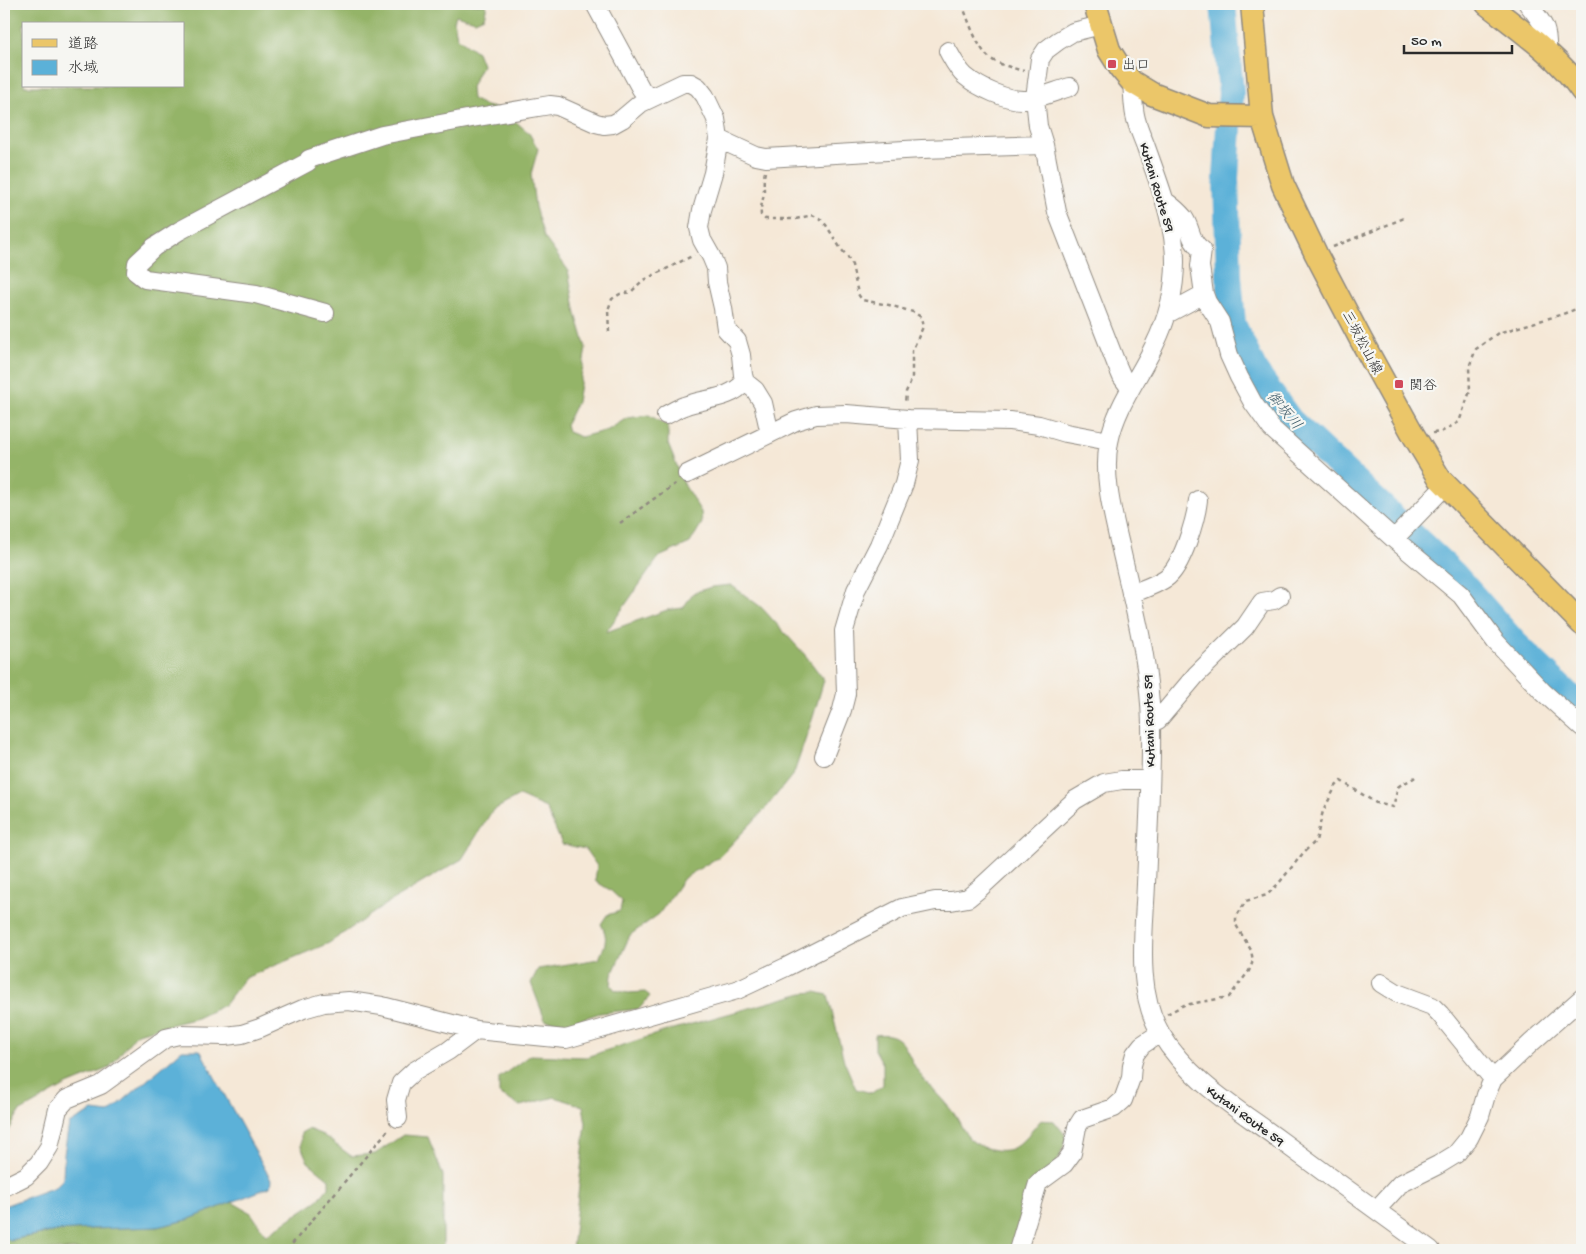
<svg xmlns="http://www.w3.org/2000/svg" width="1586" height="1254" font-family="'Gochi Hand','Klee One',sans-serif">
  <style>
    .forest { fill: #94b467; stroke: #607049; fill-rule: evenodd }
    .water { fill: #5bb1d8; stroke: #436e82 }
    .lines { fill: none; stroke-linecap: round; stroke-linejoin: round }
    .river { stroke: #5bb1d8; stroke-width: 26 }
    .minor-casing { stroke: #908a81; stroke-width: 20 }
    .major-casing { stroke: #908a81; stroke-width: 25 }
    .path { stroke: #908a81; stroke-width: 2.5; stroke-dasharray: 4 4; stroke-linecap: butt }
    .minor { stroke: #fff; stroke-width: 18 }
    .major { stroke: #ebc669; stroke-width: 22 }
    .poi-dot { fill: #d1495b; stroke: #f6f6f2; stroke-width: 2 }
    .labels { text-anchor: middle; stroke-width: 4.5; stroke-linejoin: round; paint-order: stroke }
    .poi-label { font-size: 14px; fill: #2b2b2b; stroke: #f6f6f2; text-anchor: start }
    .street-label { font-size: 14px; fill: #2b2b2b; stroke: #f6f6f2 }
    .water-label { font-size: 15px; font-style: italic; fill: #3c5a68; stroke: #f6f6f2 }
  </style>
  <rect width="100%" height="100%" fill="#f6f6f2"/>
  <filter id="ink" filterUnits="userSpaceOnUse"><feTurbulence type="fractalNoise" baseFrequency=".02" numOctaves="2"/><feDisplacementMap in="SourceGraphic" scale="10" xChannelSelector="R" yChannelSelector="G"/><feConvolveMatrix kernelMatrix="1 2 1 2 8 2 1 2 1" color-interpolation-filters="sRGB"/></filter>
  <filter id="wash" filterUnits="userSpaceOnUse"><feTurbulence type="fractalNoise" baseFrequency=".0096" numOctaves="4" result="noise"/><feDisplacementMap in="SourceGraphic" scale="20" xChannelSelector="R" yChannelSelector="G"/><feGaussianBlur stdDeviation="1.12" result="paint"/><feColorMatrix in="noise" values="0 0 0 0 0 0 0 0 0 0 0 0 0 0 0 0 0 1.4 0 .05"/><feComposite in="paint" operator="in"/></filter>
  <g filter="url(#wash)">
    <rect width="100%" height="100%" fill="#f5e8d7"/>
    <path class="forest" d="M4,4h482v5l-2,8 -9,4 -19,-6 -2,7 3,15 20,15 5,13 -11,22 1,12 14,7 16,4 27,23 9,16 -7,25 4,33 9,30 24,33 8,44 10,34 -9,54 -11,22 2,8 13,5 27,-7 19,-12 22,-3 19,11v18l17,42 16,26 1,11 -12,20 -31,14 -53,75 61,-22 16,-2 10,-15 18,-6 20,-2 30,22 45,49 18,24 -11,37 -19,56 -29,36 -45,47 -36,22 -25,36 -29,21 -18,40 -1,10 4,5 13,3 17,-1 5,4 -11,13 -39,4 -34,11 -21,-4 -14,-37 7,-14 61,-10c6,-15 10,-20 2,-35l6,-9 13,-4 2,-10 -12,-11 -15,-9 2,-15 -12,-17 -23,-5 -16,-36 -27,-12 -27,15 -30,48 -74,44 -59,40 -84,35 -21,27 -27,13 -60,15 -28,35 -42,17 -48,27 -15,28zM24,24h160v62h-160z
      M815,992l13,3 16,66 12,28 16,4 11,-8v-21l-8,-14v-15c30,-4 29,14 42,35 10,15 24,27 35,41 7,8 11,22 19,29 9,8 28,13 40,9 9,-3 23,-21 30,-29l13,1 13,16 -7,19 -46,94h-442l14,-127 -3,-17 -28,-9 -35,9 -21,-12v-16l31,-23 56,2 77,-25 140,-39z
      M308,1129l15,6 28,21 24,-2 28,-19 25,2 15,38v75h-439v-15l6,5 47,-9 33,-2 67,-2 30,-7 45,-18 19,11 15,22 52,-35 11,-13v-8l-21,-17 -7,-16v-13z"/>
    <path class="water" d="M182,1050h18l71,130 -1,7 -83,33 -30,7 -67,2 -33,2 -48,9 -5,-5v-29l51,-19 8,-8 1,-25 5,-30 24,-13 16,2z"/>
    <g class="lines">
      <path class="river" d="M1223,4l8,89 -5,85 3,98 4,48 22,47 35,49 165,155 60,68 67,65"/>
    </g>
  </g>
  <g filter="url(#ink)">
    <g class="lines">
      <defs>
        <path id="minor" d="M595,4l46,85 5,6 7,2
          M1528,4c15,20 20,22 19,48
          M1101,25l-28,7 -15,9 -12,9 -6,9 -5,39 3,28 6,19 13,67 59,151 6,14 8,11
          M948,51c5,9 10,19 17,25 14,12 43,25 60,24 15,-2 31,-9 45,-13
          M1132,82c1,11 1,23 3,33 2,11 7,21 11,32 13,37 29,75 29,115 0,30 -8,58 -21,84 -15,32 -38,60 -45,96 -7,36 5,76 13,112 13,56 28,113 29,170 1,54 -3,107 -5,160 -2,50 -11,106 15,150 27,46 77,75 119,106 50,37 100,73 151,110
          M719,139l37,17 10,2 156,-9 122,-4
          M1165,201c7,5 13,10 19,17 8,12 5,22 18,32l-2,16 4,28 3,8 13,20 9,33 10,22 14,26 18,25 123,111 67,56 34,46 48,51 39,35
          M325,313l-69,-19 -111,-15 -9,-7 1,-9 17,-16 25,-16 129,-69 1,-3 73,-24 90,-17 78,-13 8,1 38,17 8,2 9,-1 9,-5 19,-16 42,-20h8l7,4 7,9 11,23 3,20 -6,34 -11,37 -3,18 3,12 9,16 5,12 1,14 6,26 3,21 11,12 4,14 2,20 2,7 10,8 8,13 7,31
          M1167,314l37,-20
          M666,415c6,-3 12,-7 18,-9 21,-8 45,-6 61,-24
          M687,474l109,-53 20,-6 30,-1 62,5 102,2 29,4 27,8 43,8
          M1394,539l52,-54
          M1131,594c12,-5 25,-9 35,-16 16,-11 30,-59 32,-78
          M1151,723l7,-3 38,-45 49,-48 17,-25 12,-2 6,-4
          M824,756l18,-46 4,-16 -2,-63 12,-41 23,-45 25,-61 6,-24 -2,-41
          M1381,983l16,10 35,13 8,8 53,65
          M398,1118l-2,-18 5,-17 13,-12 34,-20 28,-21
          M6,1186l20,-10 13,-13 10,-16 9,-38 9,-10 34,-14 65,-47 13,-3 46,1 17,-2 18,-6 43,-19 21,-6 25,-2 33,5 94,24 90,9 171,-49 49,-23 116,-59 33,-7h16l17,-3 11,-9 96,-89 29,-17 18,-3h28
          M1376,1210l24,-26 38,-19 18,-11 13,-16 11,-22 6,-21 7,-16 38,-36 51,-45
          M1018,1250l20,-67 26,-19 8,-11 5,-26 5,-8 32,-11 9,-8 8,-22 1,-13 3,-11 7,-9 18,-12"/>
        <path id="major" d="M1095,4l14,46 12,19 11,13 20,12 57,22 53,1
          M1252,4l10,113 21,68 33,69 45,86 53,96 26,43 142,145
          M1487,4c33,26 71,52 95,87"/>
      </defs>
      <use href="#minor" class="minor-casing"/>
      <use href="#major" class="major-casing"/>
      <path class="path" d="M962,4c6,15 15,45 29,55 9,6 22,9 33,12
        M765,172c-2,7 -1,14 -1,21 -1,8 -4,14 -3,22l4,4h31l16,-4 7,3 7,7 15,24 6,7 5,9 6,29 4,6 27,5 24,7 8,5 2,10 -11,24v27l-6,14 -1,12
        M1333,247l74,-30
        M609,332l-1,-22 4,-11 8,-5 11,-2 11,-11 52,-26
        M1433,433l8,-1 18,-10 11,-31 -1,-24 7,-18 22,-16 62,-18 19,-7 3,-3
        M620,523l56,-40
        M1167,1014l17,-9 45,-8 20,-26 4,-10 -2,-11 -15,-25v-8l10,-16 21,-6 12,-12 25,-31 12,-11 7,-30 13,-25 5,-5 35,22 17,4 5,-20c5,-5 12,-5 18,-11
        M287,1250l102,-121"/>
      <use href="#minor" class="minor"/>
      <use href="#major" class="major"/>
    </g>
  </g>
  <g class="poi-dot">
    <rect x="1107" y="59" width="10" height="10" rx="2.5"/>
    <rect x="1394" y="379" width="10" height="10" rx="2.5"/>
  </g>
  <g class="labels">
    <g class="poi-label">
      <text x="1122" y="69">出口</text>
      <text x="1409" y="389">関谷</text>
    </g>
    <g class="street-label">
      <text transform="translate(1158 187) rotate(73)" y="5">Kutani Route 59</text>
      <text transform="translate(1363 342) rotate(62)" y="5">三坂松山線</text>
      <text transform="translate(1148 721) rotate(-92)" y="5">Kutani Route 59</text>
      <text transform="translate(1246 1115) rotate(36)" y="5">Kutani Route 59</text>
    </g>
    <g class="water-label">
      <text transform="translate(1285 410) rotate(50)" y="5">御坂川</text>
    </g>
  </g>
  <rect width="1586" height="1254" fill="none" stroke="#f6f6f2" stroke-width="20"/>
  <rect x="22" y="22" width="162" height="65" fill="#f6f6f2" stroke="#a5a5a2"/>
  <rect x="32" y="39" width="25" height="8" fill="#ebc669" stroke="#a5a5a2"/>
  <text x="68" y="48" font-size="15" fill="#2b2b2b">道路</text>
  <rect x="32" y="60" width="25" height="15" fill="#5bb1d8" stroke="#a5a5a2"/>
  <text x="68" y="72" font-size="15" fill="#2b2b2b">水域</text>
  <path d="M1404 45v8h108v-8" fill="none" stroke="#2b2b2b" stroke-width="2.5"/>
  <text x="1411" y="45" font-size="15" fill="#2b2b2b" stroke="#f6f6f2" stroke-width="4" paint-order="stroke">50 m</text>
</svg>
